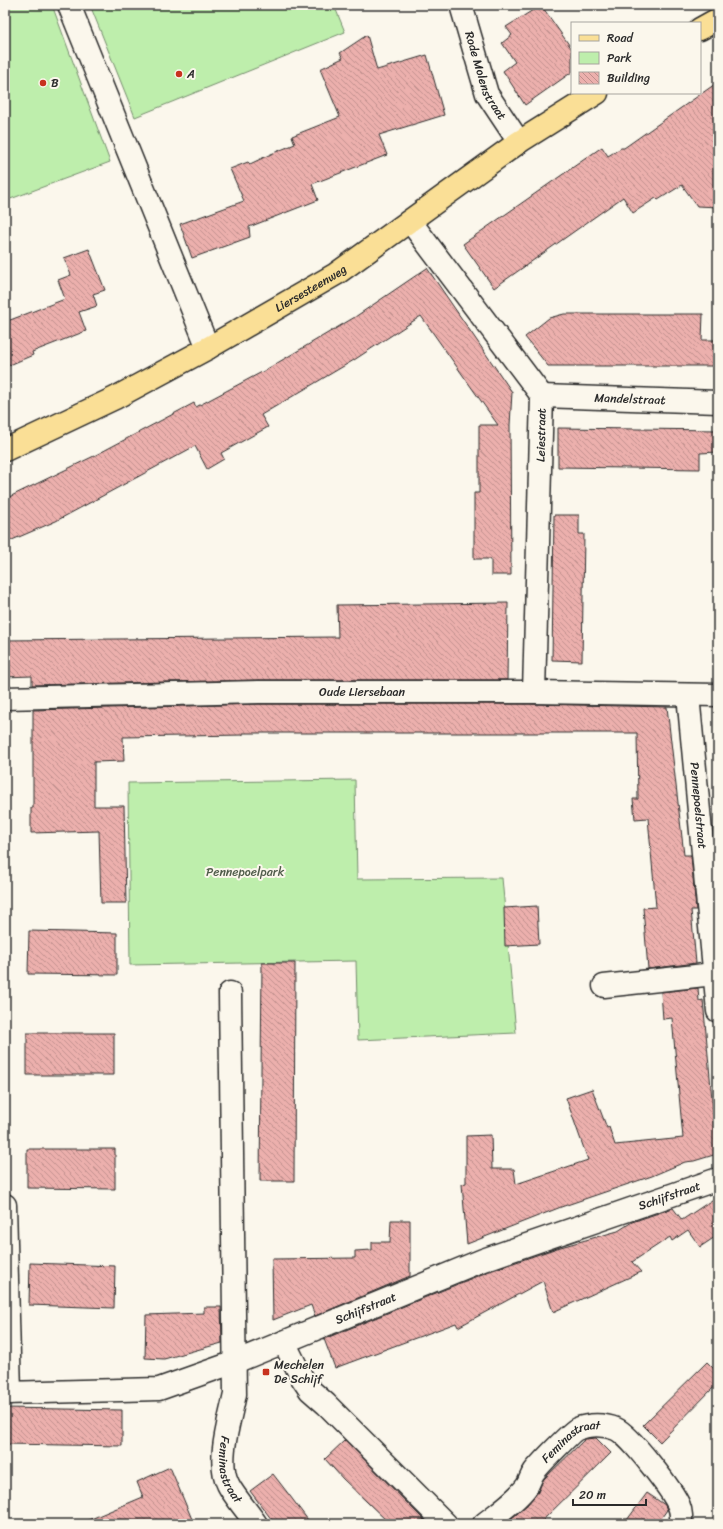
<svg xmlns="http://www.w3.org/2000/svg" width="723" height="1529" font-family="Sriracha,sans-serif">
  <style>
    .green { fill: #beeeac; stroke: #748c6c }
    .building { fill: url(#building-back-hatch); stroke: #2b2b2b }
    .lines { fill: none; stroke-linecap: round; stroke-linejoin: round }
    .minor-casing { stroke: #2b2b2b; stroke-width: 25 }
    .major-casing { stroke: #2b2b2b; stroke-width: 25 }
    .minor { stroke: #fbf7ec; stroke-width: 22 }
    .major { stroke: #fadf96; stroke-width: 22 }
    .poi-dot { fill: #c8321e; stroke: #fbf7ec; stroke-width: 1.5 }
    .labels { text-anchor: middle; stroke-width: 4; stroke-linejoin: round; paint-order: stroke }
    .poi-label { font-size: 12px; fill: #2b2b2b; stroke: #fbf7ec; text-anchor: start }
    .street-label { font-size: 12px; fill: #2b2b2b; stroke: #fbf7ec }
    .park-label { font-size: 12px; fill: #505c4b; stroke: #fbf7ec }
  </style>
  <defs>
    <pattern id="building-back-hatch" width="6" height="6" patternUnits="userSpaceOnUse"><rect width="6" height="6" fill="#ecb0ad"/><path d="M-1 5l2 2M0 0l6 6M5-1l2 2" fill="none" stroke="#bf8f8d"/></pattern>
  </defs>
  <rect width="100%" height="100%" fill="#fbf7ec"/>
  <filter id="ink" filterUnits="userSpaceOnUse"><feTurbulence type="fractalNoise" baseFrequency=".025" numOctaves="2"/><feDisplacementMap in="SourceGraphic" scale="8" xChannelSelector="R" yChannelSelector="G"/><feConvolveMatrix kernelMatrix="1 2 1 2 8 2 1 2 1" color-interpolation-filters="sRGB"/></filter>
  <g filter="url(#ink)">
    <path class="green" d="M5,5h47l58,157 -105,39z
      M90,5h244l11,27 -210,85z
      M355,780l2,99 145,-1 14,155 -158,7 -2,-79 -226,4 -2,-182z"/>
    <path class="building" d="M541,5l31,44v23l-47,33 -22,-34 12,-9 -13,-19 10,-8 -6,-8z
      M367,35l10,35 50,-15 17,60 -65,20 8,20 -75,29 6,16 -69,27 1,10 -58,21 -12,-34 64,-23 -14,-32 18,-7 2,2 21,-10 24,-10 -3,-8 48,-19 -20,-48 23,-11 -3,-5z
      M718,82v125l-21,-1 -15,-21 -24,15 -2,-2 -23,15 -10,-16 -129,91 -31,-44 139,-97 6,9 13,-8h3z
      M89,249l16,41 -12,4 4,12 -18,6 7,19 -54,21 1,3 -28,12v-45l60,-23 -7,-19 13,-5 -7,-17z
      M427,268l85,124 -2,33 1,150h-20v-16h-17v-66h5v-68h19l-77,-109 -67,44 -93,55 7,12 -47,26 3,6 -17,10 -12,-23 -139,75 -51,22v-44l89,-43 100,-53 2,4 66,-35 93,-55z
      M564,314h139l-1,26h16v26h-170l-23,-29 24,-19z
      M558,428l160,2v22l-18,1v16l-142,-2z
      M554,515h25v19h5l-2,127 -30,-1z
      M508,603l-1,77h-248l-227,5v-9l-27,1v-37l333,-3 -1,-32z
      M259,704h275l133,3 17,148h7l5,55h-5l5,53 -48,6 -5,-61 13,-1 -8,-89 -13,1 -2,-20h5l-1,-66h-394v2l-120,2 1,24 -30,1v44h30l2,97h-25l-2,-72 -68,2v-25h2v-98z
      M537,906l2,38 -34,2 -1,-38z
      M29,931l88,2v42l-89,-1z
      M262,963h33l-1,218h-34z
      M698,988l1,13 4,-1 14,154 -23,7 -9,1 -33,14 -91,31 -94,37 -5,-60 4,-1v-47l25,-1 1,34h22l2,15 72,-24 -22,-62 26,-9 15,39 2,-1 6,18 68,-7 -11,-120 -9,1 -2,-27z
      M27,1033h87v42h-87z
      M27,1149h88v40l-88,-1z
      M718,1196v39l-18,12 -12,-17 -16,11 -2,-4 -38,25 9,10 -88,40 -10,-31 -85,46 -2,-4 -121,45 -11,-29 163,-67 70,-24 61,-17 14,-9 41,-14 9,12z
      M391,1220h19v56l-95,40 -4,-11 -38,15 -1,-61 83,-1v-7l17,-1v-8h18z
      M30,1263l85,3 -1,42 -85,-3z
      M204,1307h17l1,36 -58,16 -19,-1 1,-43 58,-2z
      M707,1362l11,11v10l-58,59 -17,-17z
      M5,1408l117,2v36l-117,-2z
      M596,1438l15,15 -72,71h-34l22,-19 11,-13 5,-12 42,-41z
      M345,1440l83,84h-38l-47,-45 -18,-20z
      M170,1467l24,57h-115l64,-27 -6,-15z
      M273,1474l17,22 21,28h-36l-25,-33z
      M647,1493l18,12 2,5 -10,14h-33z"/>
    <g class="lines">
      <defs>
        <g id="minor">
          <path d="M69,5l139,343"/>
          <path id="s1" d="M461,5l26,89 32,48"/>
          <path d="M410,221l132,175 -8,296"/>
          <path id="s2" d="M542,396l176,6"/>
          <path id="s3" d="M688,695l30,316"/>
          <path id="s4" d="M5,698l254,-6h275l184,3"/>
          <path d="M604,986l110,-12"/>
          <path id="s5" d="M230,993l5,401c-5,26 -19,66 -7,90 5,11 21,29 28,40"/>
          <path d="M5,1205l5,188"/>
          <path d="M284,1342l18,36 8,12 16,14 120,120"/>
          <path id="s6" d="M5,1393l154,-4 76,-27 248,-102 235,-81"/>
          <path id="s7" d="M484,1524c14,-11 33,-24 43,-38 3,-5 4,-10 7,-14 4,-6 38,-41 43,-43 12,-5 27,-5 39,0 14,6 57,62 63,77 2,5 3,14 1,18"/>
        </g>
        <g id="major">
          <path d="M700,29l18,-10"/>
          <path id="s8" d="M5,450l110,-52 93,-50 128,-74 183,-132 78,-49"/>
        </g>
      </defs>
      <use href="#minor" class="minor-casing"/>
      <use href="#major" class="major-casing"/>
      <use href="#minor" class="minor"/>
      <use href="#major" class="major"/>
    </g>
  </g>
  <g class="poi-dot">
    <circle cx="179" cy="74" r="4"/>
    <circle cx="43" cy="83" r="4"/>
    <rect x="262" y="1368" width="8" height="8" rx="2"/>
  </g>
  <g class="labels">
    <g class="poi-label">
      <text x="187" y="78">A</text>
      <text x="51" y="87">B</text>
      <text x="274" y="1369">Mechelen<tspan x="274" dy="14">De Schijf</tspan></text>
    </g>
    <g class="street-label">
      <text dy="4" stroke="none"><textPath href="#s1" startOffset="75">Rode Molenstraat</textPath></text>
      <text dy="4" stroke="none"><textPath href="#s8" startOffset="346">Liersesteenweg</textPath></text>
      <text dy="4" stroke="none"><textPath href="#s2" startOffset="88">Mandelstraat</textPath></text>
      <text transform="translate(541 435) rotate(-89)" y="4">Leiestraat</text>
      <text dy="4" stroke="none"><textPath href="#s4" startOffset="357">Oude Liersebaan</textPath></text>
      <text dy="4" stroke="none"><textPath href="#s3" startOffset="111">Pennepoelstraat</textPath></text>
      <text dy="4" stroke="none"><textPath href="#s6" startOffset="700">Schijfstraat</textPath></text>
      <text dy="4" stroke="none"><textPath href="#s6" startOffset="376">Schijfstraat</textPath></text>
      <text dy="4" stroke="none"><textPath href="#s7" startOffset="123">Feminastraat</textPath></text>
      <text dy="4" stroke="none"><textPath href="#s5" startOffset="479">Feminastraat</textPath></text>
    </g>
    <g class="park-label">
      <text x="245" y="876">Pennepoelpark</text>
    </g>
  </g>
  <rect width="723" height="1529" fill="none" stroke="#fbf7ec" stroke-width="20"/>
  <rect x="10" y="10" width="703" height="1509" fill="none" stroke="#2b2b2b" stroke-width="1.5" filter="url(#ink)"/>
  <rect x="571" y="22" width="130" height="72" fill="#fbf7ec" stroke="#a8a59f"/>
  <rect x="579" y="35" width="20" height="6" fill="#fadf96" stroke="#a8a59f"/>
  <text x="607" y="42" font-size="12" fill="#2b2b2b">Road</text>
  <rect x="579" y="52" width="20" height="12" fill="#beeeac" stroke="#a8a59f"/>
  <text x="607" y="62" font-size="12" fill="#2b2b2b">Park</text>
  <rect x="579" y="72" width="20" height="12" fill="url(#building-back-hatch)" stroke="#a8a59f"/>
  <text x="607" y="82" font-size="12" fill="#2b2b2b">Building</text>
  <path d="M573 1499v6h73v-6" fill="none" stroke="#2b2b2b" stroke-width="2"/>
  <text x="579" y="1499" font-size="12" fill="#2b2b2b" stroke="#fbf7ec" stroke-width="3" paint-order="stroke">20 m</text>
</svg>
